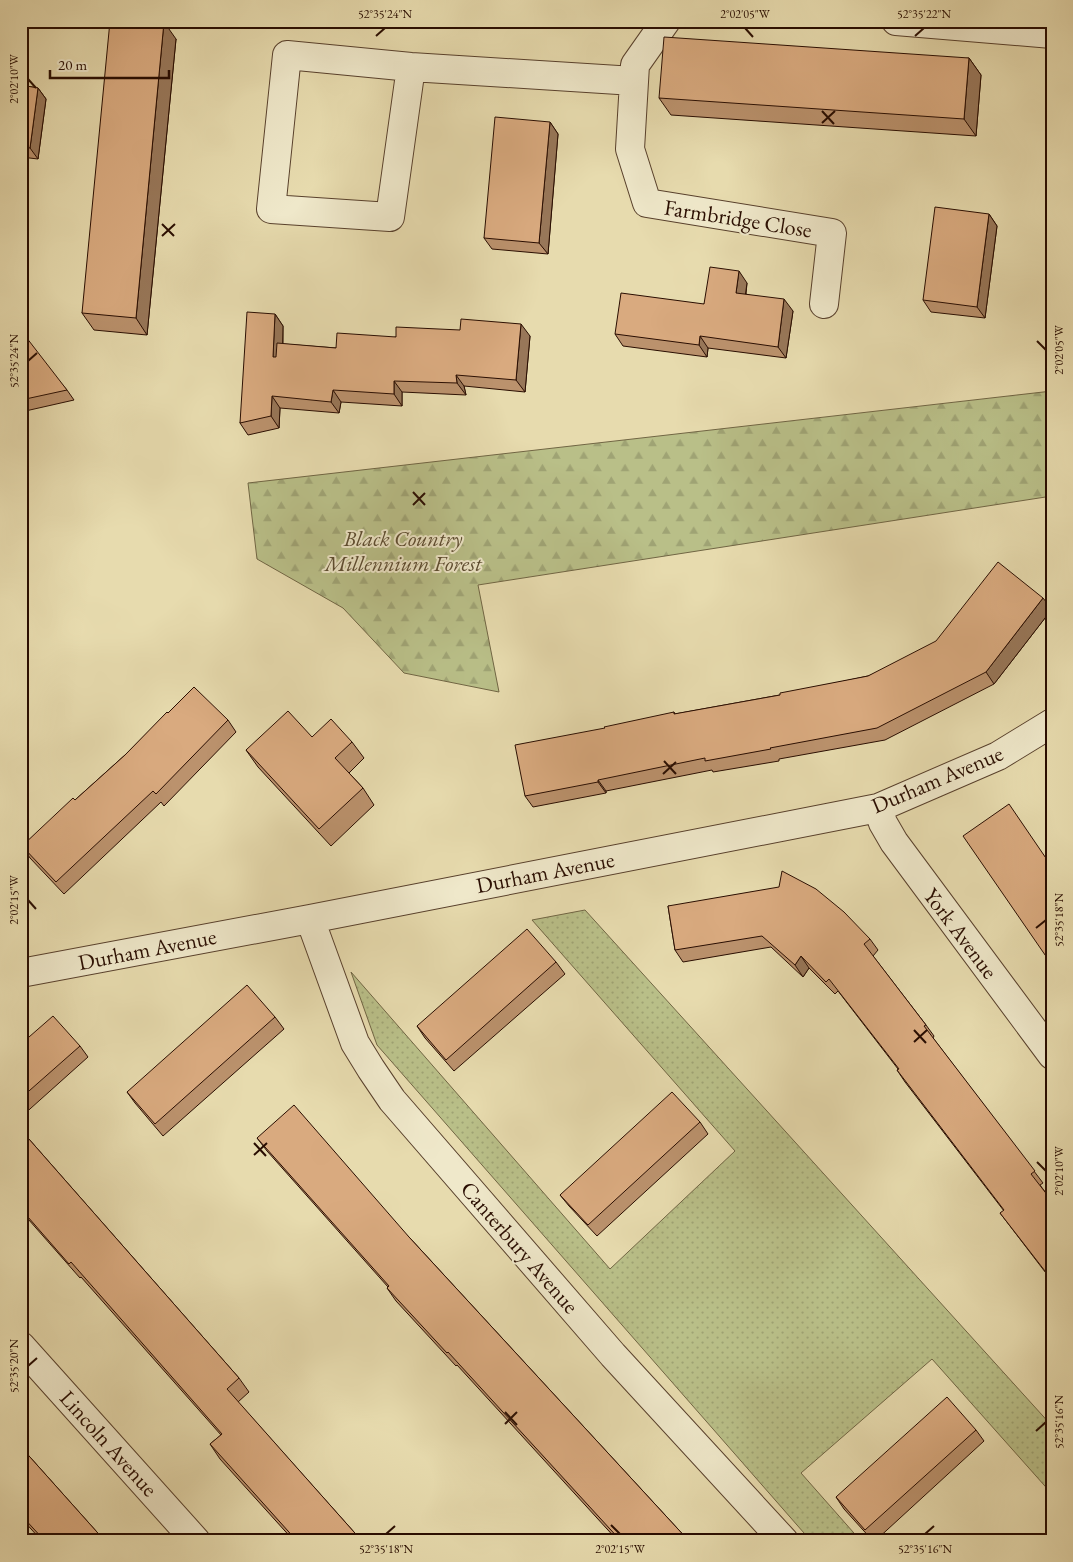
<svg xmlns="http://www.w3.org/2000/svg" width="1073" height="1562" font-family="'EB Garamond',serif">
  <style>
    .green { fill: url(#green-dots); stroke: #716644 }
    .forest { fill: url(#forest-firs); stroke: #716644 }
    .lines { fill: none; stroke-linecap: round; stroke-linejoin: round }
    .minor-casing { stroke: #58402c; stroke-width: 30 }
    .minor { stroke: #efe8ca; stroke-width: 28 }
    .wall { fill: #bb926d; stroke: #290d01 }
    .shaded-wall { fill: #987759; stroke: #290d01 }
    .building { fill: #d9aa7f; stroke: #290d01 }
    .ticks { fill: none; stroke: #290d01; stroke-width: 2 }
    .labels { text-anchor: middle; stroke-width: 4; stroke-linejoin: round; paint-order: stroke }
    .street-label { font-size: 22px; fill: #290d01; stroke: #efe8ca }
    .park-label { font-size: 22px; font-style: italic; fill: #5b4b30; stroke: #efe8ca }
    .neatline { fill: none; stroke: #290d01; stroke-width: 2 }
    .ticks-label { font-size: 12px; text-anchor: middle; fill: #290d01 }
  </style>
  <defs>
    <pattern id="green-dots" width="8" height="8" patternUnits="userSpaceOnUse" patternTransform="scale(1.25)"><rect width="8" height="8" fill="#b9bf88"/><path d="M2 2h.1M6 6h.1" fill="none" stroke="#9fa374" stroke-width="1.8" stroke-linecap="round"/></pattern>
    <pattern id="forest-firs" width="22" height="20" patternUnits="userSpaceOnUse" patternTransform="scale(1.25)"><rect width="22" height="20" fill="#b9bf88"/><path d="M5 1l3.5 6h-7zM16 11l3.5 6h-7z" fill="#9fa374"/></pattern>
  </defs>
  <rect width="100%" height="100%" fill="#e7dbae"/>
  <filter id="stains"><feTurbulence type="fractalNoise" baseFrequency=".004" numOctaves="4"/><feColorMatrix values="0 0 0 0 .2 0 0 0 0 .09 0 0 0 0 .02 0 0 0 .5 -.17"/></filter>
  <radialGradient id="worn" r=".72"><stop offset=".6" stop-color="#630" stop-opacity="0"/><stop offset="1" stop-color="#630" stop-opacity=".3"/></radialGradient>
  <path class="green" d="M585,910l467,516v68l-120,-135 -131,114 60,68h-50l-434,-496 -26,-73 259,297 125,-118 -203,-231z"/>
  <path class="forest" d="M1052,391v105l-574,89 21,107 -95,-19 -61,-65 -86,-49 -9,-76z"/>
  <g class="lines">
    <defs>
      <path id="minor" d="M666,21l-31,44 -5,84 17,54 185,30 -8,71
        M896,21l156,13
        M411,67l-21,150 -119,-8 16,-154 124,12 223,14
        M878,808l5,15 11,19 158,213
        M310,919l45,124 16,26 21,31 221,255 171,186
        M21,973l289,-54 568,-111 120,-52 54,-33
        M21,1346l175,195"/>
    </defs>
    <use href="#minor" class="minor-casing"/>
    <use href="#minor" class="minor"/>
  </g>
  <path class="wall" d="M176,39l-29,296 -53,-5 -12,-17z
    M969,58l12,17 -5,61 -305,-21 -12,-17z
    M21,85l17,3 8,11 -8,60 -17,-2z
    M550,122l8,12 -10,120 -56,-5 -8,-11z
    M989,214l8,12 -12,92 -54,-6 -8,-12z
    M747,283l-1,11 47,17 -7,47 -78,-10 -1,9 -84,-11 -8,-12 89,-30z
    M275,314l8,12v18l53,4 60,-11 134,-1 -5,56 -61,-6 2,9 -64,-3v14l-61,-4 -2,11 -59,-5 -1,20 -31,7 -8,-12z
    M21,338l46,52 7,10 -53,12z
    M1052,609l-58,75 -109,56 -106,19v2l-66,11 -1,-2 -106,21v2l-73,14 -8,-11 149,-84 1,2 105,-19 88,-19z
    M168,713l60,7 8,12 -72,74 -3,-4 -97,92 -34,-36 -8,-12 53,-46 50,-45z
    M312,737l40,5 12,16 -15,15 14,15 11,17 -43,41 -73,-79 -12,-17z
    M668,906l202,33 8,11 -5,6 53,69 8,11 -1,2 110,145 -3,2 12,16v80l-52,-68 4,-2 -99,-129 -8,-12 1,-1 -60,-78 -3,3 -26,-26 -6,9 -32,-30 -88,15 -8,-12z
    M556,962l9,12 -111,97 -29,-33 -8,-12z
    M275,1017l9,12 -121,107 -28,-33 -8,-11z
    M21,1044l59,2 8,11 -67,60z
    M700,1122l8,12 -111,102 -28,-30 -9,-11z
    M21,1130l218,248 10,14 -11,10 124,139h-68l-74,-82 -10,-15 11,-9 -140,-158 -1,1 -59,-67z
    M257,1138l152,99 280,304h-71l-161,-176 -1,1 -60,-65 -9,-13 1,-1 -121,-136z
    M976,1430l8,11 -109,100h-2l-29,-32 -8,-12z
    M21,1447l84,94h-63l-21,-23z"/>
  <path class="shaded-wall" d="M164,22l12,17 -29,296 -11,-17z
    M969,58l12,17 -5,61 -12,-17z
    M38,88l8,11 -8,60 -8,-11z
    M550,122l8,12 -10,120 -9,-11z
    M989,214l8,12 -12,92 -8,-11z
    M739,271l8,12 -3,22 -8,-12z
    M784,299l9,12 -7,47 -8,-11z
    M275,314l8,12 -1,43 -9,-12z
    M521,324l9,12 -5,56 -9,-12z
    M700,336l8,12 -1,9 -8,-12z
    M456,375l8,11 2,9 -9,-12z
    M394,381l8,11v14l-8,-12z
    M333,390l8,12 -2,11 -8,-11z
    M272,396l8,12 -1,20 -8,-12z
    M1043,598l9,11 -58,75 -8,-12z
    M598,780l8,11v2l-8,-11z
    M801,956l8,12 -6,9 -8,-12z"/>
  <path class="building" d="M110,21l54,1 -28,296 -54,-5z
    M664,37l305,21 -5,61 -305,-21z
    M21,85l17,3 -8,60 -9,-2z
    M495,117l55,5 -11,121 -55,-5z
    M935,207l54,7 -12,93 -54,-7z
    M710,267l29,4 -3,22 48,6 -6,48 -78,-11 -1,9 -84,-11 6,-41 83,11z
    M247,312l28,2 -2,43h3l1,-14 59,5 1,-15 59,4v-10l64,3 1,-11 60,5 -5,56 -60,-5 1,8 -63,-2v13l-61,-4 -2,12 -59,-6 -1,20 -31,7z
    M26,337l41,53 -46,10v-62z
    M998,562l45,36 -57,74 -109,56 -107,20 1,1 -66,12v-3l-107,22v2l-73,14 -10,-51 90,-17 -1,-1 70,-15v2l106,-19v-2l88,-17 68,-35z
    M194,687l34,33 -72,74 -3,-3 -97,91 -34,-36 51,-48 2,2 50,-45 42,-43 1,1z
    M288,711l24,26 19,-18 21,23 -17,16 28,30 -44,41 -73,-79z
    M1009,804l43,63v98l-89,-129z
    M782,871l34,18 28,23 26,27 -6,5 62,81 -2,1 111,145 -4,3 21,27v75l-5,-6 -2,1 -45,-58 4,-3 -107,-140 2,-1 -70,-90 -3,3 -25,-26 -6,9 -33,-29 -87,14 -7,-44 111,-19z
    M527,929l29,33 -110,98 -29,-34z
    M247,985l28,32 -120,107 -28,-32z
    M53,1016l27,30 -59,52v-54z
    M672,1092l28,30 -112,103 -28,-30z
    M294,1105l115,132 280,304h-68l-173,-189 -1,1 -60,-65 2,-2 -132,-148z
    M21,1130l218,248 -12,11 135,152h-65l-87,-97 12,-10 -151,-172 -2,2 -48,-55z
    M947,1397l29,33 -111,100 -29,-33z
    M21,1447l84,94h-60l-24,-26z"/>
  <path class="ticks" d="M745,28l8,9M376,36l9,-8M915,36l9,-8M28,79l8,9M822,111l12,13M822,123l13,-12M162,224l12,12M162,236l13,-12M1037,341l9,9M28,361l9,-8M413,492l12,13M413,505l12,-12M664,761l12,13M663,774l13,-12M28,900l8,9M1036,928l10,-8M914,1030l12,13M914,1042l13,-12M254,1143l12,13M254,1155l13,-12M1037,1162l9,9M28,1366l9,-8M505,1412l12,13M505,1424l12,-12M1036,1431l10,-9M611,1525l9,9M386,1534l9,-8M925,1534l9,-8"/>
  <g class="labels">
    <g class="street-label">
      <text transform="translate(738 218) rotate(9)" y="8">Farmbridge Close</text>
      <text transform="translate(937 779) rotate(-23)" y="8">Durham Avenue</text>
      <text transform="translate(545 872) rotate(-11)" y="8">Durham Avenue</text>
      <text transform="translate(961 933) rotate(53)" y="8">York Avenue</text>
      <text transform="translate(147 949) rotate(-11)" y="8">Durham Avenue</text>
      <text transform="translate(520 1247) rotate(49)" y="8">Canterbury Avenue</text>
      <text transform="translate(109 1443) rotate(48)" y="8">Lincoln Avenue</text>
    </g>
    <g class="park-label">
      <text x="403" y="546">Black Country<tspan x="403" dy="25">Millennium Forest</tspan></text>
    </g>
  </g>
  <rect width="1073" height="1562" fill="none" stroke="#e7dbae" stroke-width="55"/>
  <path d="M50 70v8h119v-8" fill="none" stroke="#290d01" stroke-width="2.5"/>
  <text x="58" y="70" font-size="15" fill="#290d01" stroke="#efe8ca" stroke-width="4" paint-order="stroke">20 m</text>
  <rect x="28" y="28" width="1018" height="1506" class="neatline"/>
  <g class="ticks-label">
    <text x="385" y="18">52°35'24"N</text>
    <text x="745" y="18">2°02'05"W</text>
    <text x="924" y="18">52°35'22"N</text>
    <text transform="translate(14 79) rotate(-90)" y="4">2°02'10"W</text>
    <text transform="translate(1059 350) rotate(-90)" y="4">2°02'05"W</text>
    <text transform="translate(14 361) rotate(-90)" y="4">52°35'24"N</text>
    <text transform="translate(14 900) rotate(-90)" y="4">2°02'15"W</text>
    <text transform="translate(1059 920) rotate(-90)" y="4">52°35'18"N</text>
    <text transform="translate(1059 1171) rotate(-90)" y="4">2°02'10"W</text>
    <text transform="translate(14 1366) rotate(-90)" y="4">52°35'20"N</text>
    <text transform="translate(1059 1422) rotate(-90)" y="4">52°35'16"N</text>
    <text x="386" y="1553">52°35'18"N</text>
    <text x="620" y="1553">2°02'15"W</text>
    <text x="925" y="1553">52°35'16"N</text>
  </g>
  <rect width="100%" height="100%" filter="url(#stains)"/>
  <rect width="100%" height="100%" fill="url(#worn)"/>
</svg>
